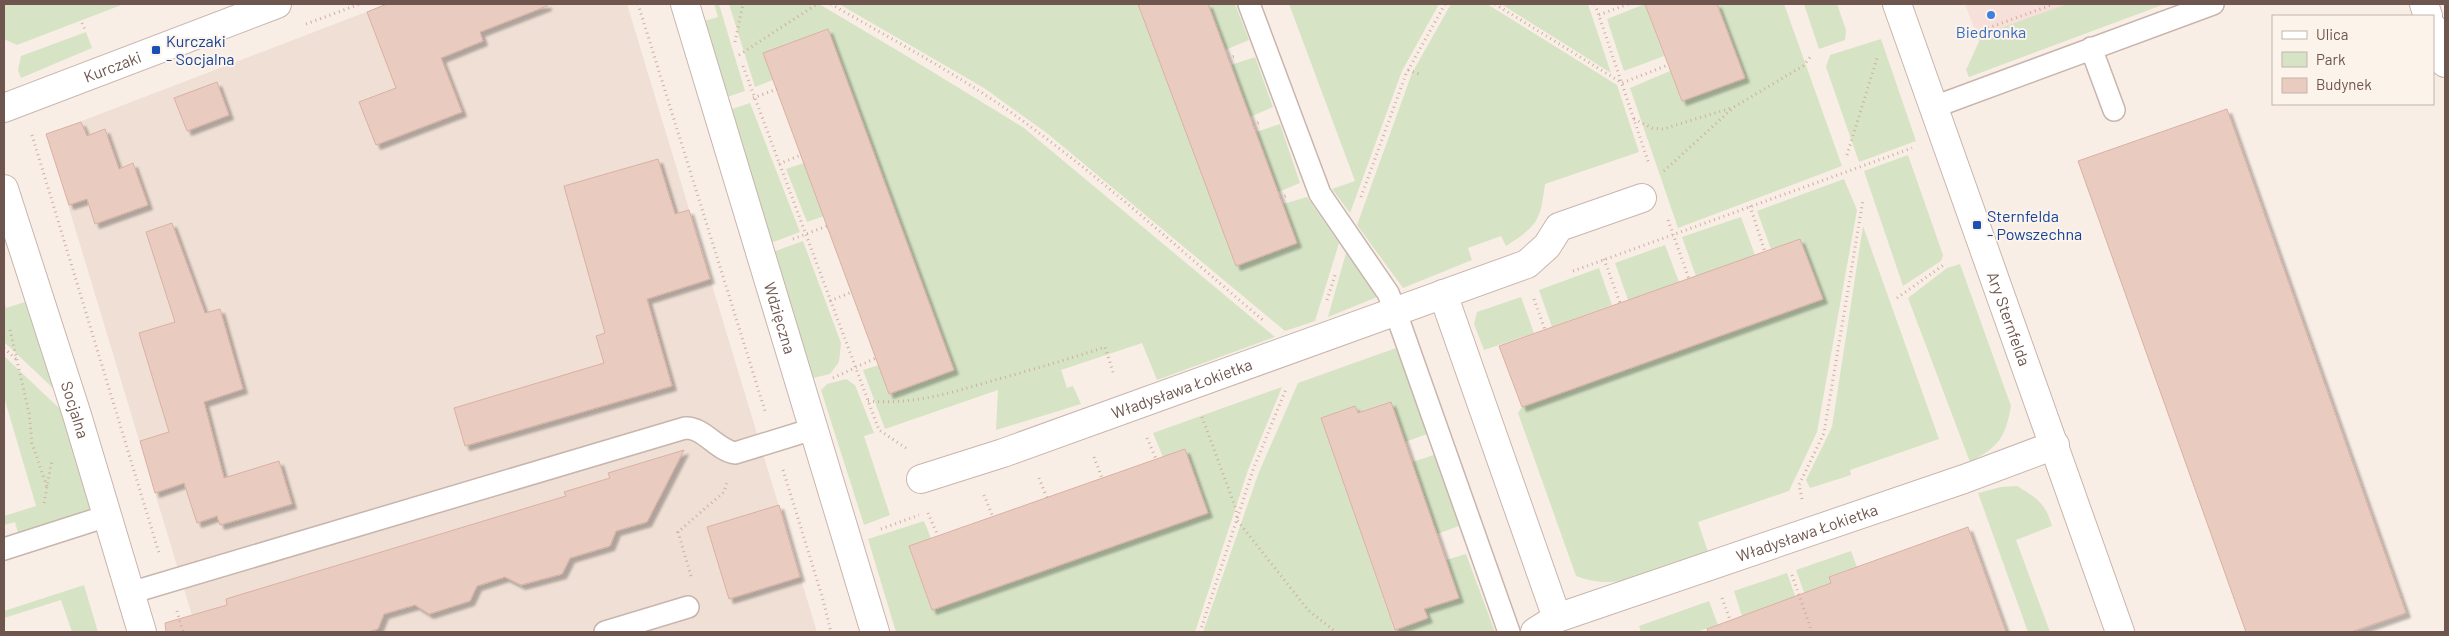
<svg xmlns="http://www.w3.org/2000/svg" width="2449" height="636" font-family="Barlow,sans-serif">
  <style>
    .residential { fill: #efdfd4 }
    .commercial { fill: #f7dfda }
    .green { fill: #d6e4c5 }
    .building { fill: #eacbc0; stroke: #dab0a3; filter: url(#shadow) }
    .lines { fill: none; stroke-linecap: round; stroke-linejoin: round }
    .service-casing { stroke: #c8b5ad; stroke-width: 24 }
    .minor-casing { stroke: #c8b5ad; stroke-width: 30 }
    .tertiary-casing { stroke: #c8b5ad; stroke-width: 30 }
    .path { stroke: #ceaea4; stroke-width: 3; stroke-dasharray: 1 4; stroke-linecap: butt }
    .service { stroke: #fff; stroke-width: 21 }
    .minor { stroke: #fff; stroke-width: 28 }
    .tertiary { stroke: #fff; stroke-width: 28 }
    .shop-dot { fill: #3f7fe0; stroke: #fcf3ea; stroke-width: 2 }
    .transit-dot { fill: #1a4fb4; stroke: #fcf3ea; stroke-width: 2 }
    .labels { text-anchor: middle; stroke-width: 4; stroke-linejoin: round; paint-order: stroke }
    .shop-label { font-size: 16px; fill: #366cbe; stroke: #fcf3ea }
    .transit-label { font-size: 16px; fill: #164399; stroke: #fcf3ea; text-anchor: start }
    .street-label { font-size: 16px; fill: #6e554e; stroke: #fcf3ea }
  </style>
  <defs>
    <filter id="shadow"><feDropShadow dx="4.5" dy="4.5" stdDeviation="1" flood-color="#0004"/></filter>
  </defs>
  <rect width="100%" height="100%" fill="#f9eee5"/>
  <path class="residential" d="M387,4h240l190,628h-620l-148,-490 4,-10z"/>
  <path class="commercial" d="M1965,4h121l-106,40z"/>
  <path class="green" d="M4,4h120l-107,41 -13,-6z
    M714,4h5l26,87 -21,7 -23,-76 17,-5z
    M729,4h90l86,51 119,73 251,209 -118,43 -15,-37 -81,27 6,18 6,-2 8,18 -85,26 2,-40 -113,39 -22,-59 16,-5 -106,-285 -18,7z
    M839,4h299l98,262 61,-23 -14,-39 24,-7 32,46 -24,78 -30,10 -237,-197 -64,-46z
    M1208,4h27l14,36 -24,10z
    M1289,4h150l-37,67 -52,142 -18,-24 23,-8z
    M1451,4h36l130,81 22,67 -94,32c-5,38 -7,41 -39,62l-5,-10 -33,12 4,12 -69,28 -46,-63 55,-152z
    M1501,4h87l23,69z
    M1645,4l19,52 -40,15 -17,-52z
    M1717,4h67l58,162 -164,62 -48,-140 40,-17 12,30 63,-23z
    M1804,4h33l9,26 -1,10 -26,9z
    M2067,4h98l-196,73 -3,-7 16,-35z
    M86,32l6,16 -71,30 -3,-8 3,-14z
    M1881,39l35,102 -57,21 -33,-95 4,-12z
    M1255,57l18,50 -23,10 -19,-52z
    M750,103l50,129 -32,12 -39,-134z
    M1280,124l20,59 -22,9 -22,-60z
    M1908,155l35,100 -2,6 -38,25 -39,-115z
    M804,163l20,53 -17,6 -21,-53z
    M1844,179l13,31 -40,222 -28,59 -91,31 10,30c-41,15 -88,42 -132,24l-58,-163 4,-6 301,-108 -52,-50 -14,-38z
    M1741,217l14,38 -59,21 -14,-39z
    M1863,226l76,213 -89,31 1,5 -41,13 -4,-8 26,-53z
    M803,241l38,102 -2,19 -9,12 -21,5 -39,-126z
    M1665,245l14,37 -51,18 -13,-37z
    M1346,253l31,44 -49,20z
    M1960,264l51,142c-6,33 -12,40 -41,56l-62,-164 39,-30z
    M1599,268l13,37 -60,22 -13,-37z
    M1521,297l13,36 -50,17 -10,-26 3,-12z
    M4,301l2,7 22,-7 27,89 -51,-48z
    M1396,348l31,86 -22,8 -15,-40 -32,11 -3,-7 -34,12 73,211 33,-11 -3,-9 35,-11 -13,-38 20,-6 29,78h-292l56,-160 39,-89z
    M4,356l56,53 35,106 -76,22 -4,-15 -11,3v-9l32,-10 -32,-109z
    M846,379l9,6 19,48 -10,3 26,79 -26,10 -43,-135 6,-6z
    M1282,387l-34,83 -53,162h-299l-28,-93 56,-18 7,17 -22,9 23,63 276,-97 -23,-64 -22,8 -10,-24z
    M1434,455l25,71 -22,8 -25,-72z
    M2017,486c20,12 29,18 35,40l-36,14 34,92h-22l-50,-139 23,-6z
    M1851,551l6,16 -28,10 20,55h-31l-22,-62z
    M1787,573l21,59h-20l-10,-29 -36,13 -8,-25z
    M84,585l14,47h-26l-11,-32 -57,18v-7z
    M1709,601l9,24 -22,7h-55l-2,-6z"/>
  <path class="building" d="M387,4h160v2l-67,26 3,9 -42,17 21,54 -86,33 -17,-43 37,-14 -29,-76z
    M1138,4h70l89,239 -61,23z
    M1645,4h72l28,74 -63,23z
    M828,29l126,341 -65,24 -126,-341z
    M217,82l12,33 -42,16 -13,-33z
    M2227,109l179,504 -55,19h-105l-168,-471z
    M81,122l6,14 18,-7 14,40 14,-6 15,42 -53,19 -8,-25 -18,6 -23,-71z
    M658,159l17,55 14,-4 21,69 -63,20 25,87 -207,60 -11,-38 150,-45 -8,-27 9,-3 -41,-147z
    M172,223l33,90 15,-4 23,80 -39,13 20,76 55,-17 13,43 -72,21 -3,-9 -20,7 -13,-40 -29,10 -15,-52 29,-9 -30,-99 36,-11 -29,-90z
    M1800,239l23,60 -301,108 -23,-61z
    M1391,402l68,196 -35,11 4,9 -33,12 -74,-212 34,-12 3,7z
    M1185,449l23,64 -276,97 -23,-64z
    M684,450l-37,72 -31,9 -6,15 -40,12 -8,16 -41,11 -16,-8 -28,9 -7,15 -41,13 -14,-9 -31,9 -6,15 -10,3h-202l-1,-9 62,-18 -1,-6 340,-103 -2,-4 46,-14 -2,-5z
    M779,505l21,72 -71,22 -22,-72z
    M1968,527l38,105h-298l-1,-3 124,-46 -2,-6z"/>
  <g class="lines">
    <defs>
      <path id="service" d="M1249,4l71,190 68,99 7,17 114,322
        M2091,48l23,62
        M1934,107l279,-103
        M4,549l103,-33
        M130,593l555,-165c19,-1 31,22 50,25l78,-24
        M605,632l83,-25"/>
      <g id="minor">
        <path id="s1" d="M685,4l190,628"/>
        <path d="M2424,4l4,12"/>
        <path d="M2433,28l12,35"/>
        <path id="s2" d="M4,189l73,226 65,217"/>
        <path d="M1443,294l114,324 -22,14"/>
        <path id="s3" d="M921,479l82,-26 524,-189 20,-18 12,-19 83,-29"/>
        <path id="s4" d="M1557,618l407,-139 91,-34"/>
      </g>
      <g id="tertiary">
        <path id="s5" d="M1897,4l223,628"/>
        <path id="s6" d="M4,108l273,-104"/>
      </g>
    </defs>
    <use href="#service" class="service-casing"/>
    <use href="#minor" class="minor-casing"/>
    <use href="#tertiary" class="tertiary-casing"/>
    <path class="path" d="M638,4l127,407
      M831,4c67,39 138,76 200,123 81,60 156,129 233,194
      M1495,4l127,79 46,-18
      M1595,4l54,160
      M1599,15l29,-11
      M82,23l4,9
      M306,24l54,-20
      M1969,35l85,-31
      M735,42l8,-38
      M739,55l78,-51
      M1228,58l7,-2
      M743,66l136,364 27,18
      M1408,70l11,4
      M753,98l24,-9
      M1634,119l18,9 11,1 68,-21
      M1253,125l7,-3
      M32,135l127,418
      M1847,155l31,-100
      M779,164l22,-9
      M1664,171l70,-64 69,-41 9,-11
      M1361,197l45,-123 39,-70
      M1280,198l8,-3
      M1750,206l15,46
      M1668,220l21,59
      M793,239l34,-13
      M1604,259l16,44
      M1573,271l339,-123
      M1897,298l48,-34
      M1534,299l11,31
      M1327,300l9,-28
      M830,301l22,-9
      M10,330l19,83 3,30 16,47
      M4,348l12,11
      M833,378l43,-20
      M868,401c42,4 79,-7 120,-19 39,-11 78,-22 117,-35l9,28
      M1202,417l34,92 1,11 71,90 28,22
      M1147,438l9,21
      M1094,457l8,21
      M783,470l39,126 9,36
      M1039,478l8,20
      M984,495l9,22
      M1802,499l-3,-14 25,-52 39,-233
      M44,503l8,-43
      M928,513l10,23
      M881,529l38,-14
      M1792,575l20,57
      M691,576l-13,-44 46,-40 3,-10
      M1722,598l8,22
      M177,611l6,21
      M1200,632l53,-162 33,-81"/>
    <use href="#service" class="service"/>
    <use href="#minor" class="minor"/>
    <use href="#tertiary" class="tertiary"/>
  </g>
  <circle class="shop-dot" cx="1991" cy="15" r="5"/>
  <g class="transit-dot">
    <rect x="151" y="45" width="10" height="10" rx="2.5"/>
    <rect x="1972" y="220" width="10" height="10" rx="2.5"/>
  </g>
  <g class="labels">
    <g class="shop-label">
      <text x="1991" y="38">Biedronka</text>
    </g>
    <g class="transit-label">
      <text x="166" y="47">Kurczaki<tspan x="166" dy="18">- Socjalna</tspan></text>
      <text x="1987" y="222">Sternfelda<tspan x="1987" dy="18">- Powszechna</tspan></text>
    </g>
    <g class="street-label">
      <text dy="6" stroke="none"><textPath href="#s6" startOffset="116">Kurczaki</textPath></text>
      <text dy="6" stroke="none"><textPath href="#s1" startOffset="328">Wdzięczna</textPath></text>
      <text dy="6" stroke="none"><textPath href="#s5" startOffset="334">Ary Sternfelda</textPath></text>
      <text dy="6" stroke="none"><textPath href="#s3" startOffset="276">Władysława Łokietka</textPath></text>
      <text dy="6" stroke="none"><textPath href="#s2" startOffset="232">Socjalna</textPath></text>
      <text dy="6" stroke="none"><textPath href="#s4" startOffset="264">Władysława Łokietka</textPath></text>
    </g>
  </g>
  <rect width="2449" height="636" fill="none" stroke="#6e554e" stroke-width="10"/>
  <rect x="2272" y="15" width="162" height="90" fill="#fcf3ea" stroke="#c3b4ac"/>
  <rect x="2282" y="31" width="25" height="8" fill="#ffffff" stroke="#c3b4ac"/>
  <text x="2316" y="40" font-size="15" fill="#6e554e">Ulica</text>
  <rect x="2282" y="52" width="25" height="15" fill="#d6e4c5" stroke="#c3b4ac"/>
  <text x="2316" y="65" font-size="15" fill="#6e554e">Park</text>
  <rect x="2282" y="78" width="25" height="15" fill="#eacbc0" stroke="#c3b4ac"/>
  <text x="2316" y="90" font-size="15" fill="#6e554e">Budynek</text>
</svg>
